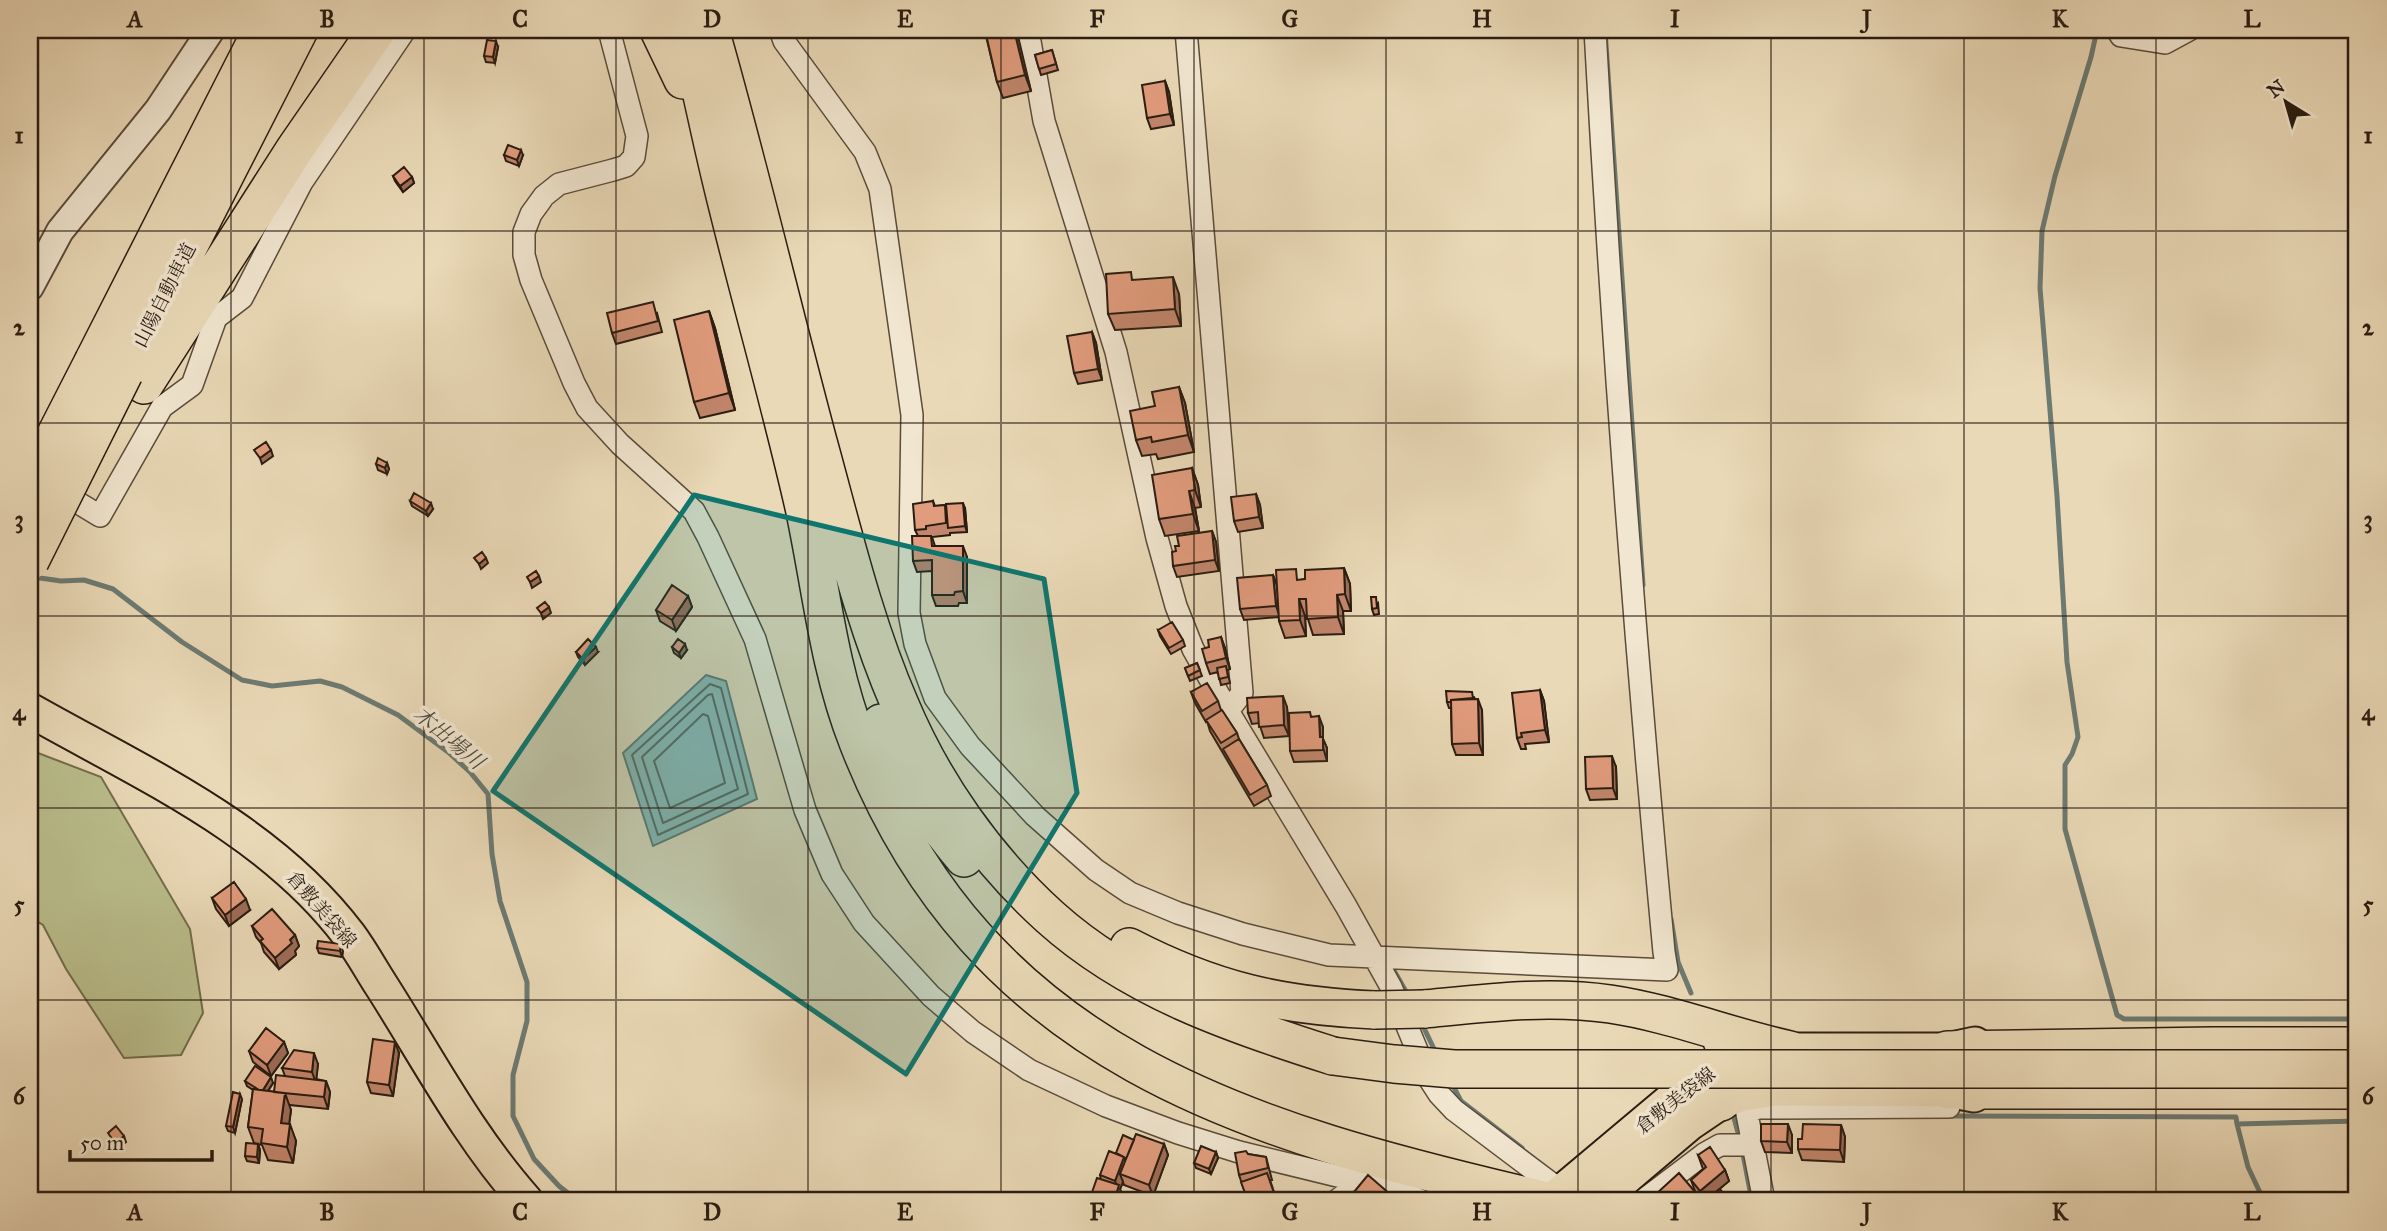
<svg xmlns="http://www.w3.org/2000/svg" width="2387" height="1231" font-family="'IM FELL Great Primer','Noto Serif JP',serif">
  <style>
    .green { fill: #babe8c; stroke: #726d4e; stroke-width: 2 }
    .water { fill: #98b9b3; stroke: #6c7a72; stroke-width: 2 }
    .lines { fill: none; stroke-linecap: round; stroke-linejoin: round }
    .shore { stroke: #616a62; stroke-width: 2 }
    .stream { stroke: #6c7a72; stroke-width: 5 }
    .minor-casing { stroke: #5a4b3a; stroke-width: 24 }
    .tertiary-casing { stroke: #5a4b3a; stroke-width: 30 }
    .primary-casing { stroke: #2a1c11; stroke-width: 37 }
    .motorway-casing { stroke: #2a1c11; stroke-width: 40 }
    .minor { stroke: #f1e6d0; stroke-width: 21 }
    .tertiary { stroke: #f1e6d0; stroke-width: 26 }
    .primary { stroke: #ead9b7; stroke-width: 33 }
    .motorway { stroke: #ead9b7; stroke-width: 37 }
    .motorway-bridge-casing { stroke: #2a1c11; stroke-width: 40; stroke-linecap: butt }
    .motorway-bridge { stroke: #ead9b7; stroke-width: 37 }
    .wall { fill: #c2866c; stroke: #2a1c11; stroke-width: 2 }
    .shaded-wall { fill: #9e6d58; stroke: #2a1c11; stroke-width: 2 }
    .building { fill: #e19c7d; stroke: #2a1c11; stroke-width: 2 }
    .marked { fill: #0f766e; fill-opacity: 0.2; stroke: #0f766e; stroke-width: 5; stroke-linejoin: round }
    .grid { fill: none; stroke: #2a1c11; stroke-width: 2; stroke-opacity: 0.55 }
    .labels { text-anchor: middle; stroke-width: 7; stroke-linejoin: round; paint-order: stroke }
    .street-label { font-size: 19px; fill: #2a1c11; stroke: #f1e6d0 }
    .water-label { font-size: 21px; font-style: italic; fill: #4b4b42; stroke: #f1e6d0 }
    .neatline { fill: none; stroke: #2a1c11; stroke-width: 2.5 }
    .grid-label { font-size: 23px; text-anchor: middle; font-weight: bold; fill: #2a1c11 }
  </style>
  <rect width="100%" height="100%" fill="#ead9b7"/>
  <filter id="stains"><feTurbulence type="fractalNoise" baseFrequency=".00286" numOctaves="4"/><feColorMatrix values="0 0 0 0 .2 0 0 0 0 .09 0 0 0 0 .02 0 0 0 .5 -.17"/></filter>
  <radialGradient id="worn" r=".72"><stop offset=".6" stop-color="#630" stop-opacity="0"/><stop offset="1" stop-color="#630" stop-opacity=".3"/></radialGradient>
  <path class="green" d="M30,750l71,27 89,152 13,84 -22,42 -57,3 -58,-89 -23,-44 -13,-8z"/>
  <path class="water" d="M706,675l20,6 31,118 -104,47 -30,-93z"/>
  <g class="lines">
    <path class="shore" d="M710,684l11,4 27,106 -90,41 -26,-80z
      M712,694l26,95 -75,34 -21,-66 66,-62z
      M703,714l5,2 17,67 -55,25 -16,-47z"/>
    <path class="stream" d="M1605,30l38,555
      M2097,30l-6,27 -36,119 -13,55 -2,57 17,208 10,166 11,75 -6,17 -7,11v64l52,186 7,4h233
      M33,577l28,4 23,-1 29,9 69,53 60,38 30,6 48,-5 22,6 56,28 50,37 22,20 18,22 4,60 8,47 27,81v39l-14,54v41l21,43 25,27 19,15
      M1671,919l7,43 13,31
      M1392,967l16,28
      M1421,1022l16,33
      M1451,1082l10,19 61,47
      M1733,1114l7,26
      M1947,1116l289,1 1,7 120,-3
      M2237,1124l11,43 16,34
      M1742,1149l10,52"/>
    <defs>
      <path id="minor" d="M609,30l28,106 -3,21 -8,9 -13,4 -54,14 -15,12 -13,18 -7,18v23l7,25 43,103 13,25 33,36 74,67 14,26 47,102 50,171 27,64 32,49 67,73 42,36 56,38 77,36 72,27 61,19 160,39 23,10
        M780,30l4,11 81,111 15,37 32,226 -3,198 6,31 20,54 35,48 65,70 61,54 34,23 48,20 65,21 86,21 338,15 -3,-18c-29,-307 -52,-614 -69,-922
        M1028,30l16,91 72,231 41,186 19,68 17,43 35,62 118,195 45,81 37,90 11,17 15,16 118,89
        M1186,30l56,663 -14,18
        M2117,30l4,6 44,7 24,-13
        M57,490l43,26 62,-109 30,-22 24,-67 26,-20 60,-116 103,-152
        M1336,1201l12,-9 8,-12
        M1642,1201l62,-47 16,-9h33
        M1764,1201l-17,-87 10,-6 192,-1"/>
      <path id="tertiary" d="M30,287l30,-56 98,-121 53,-80"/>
      <path id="primary" d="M30,710c113,64 239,119 319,225 12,16 21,33 32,50 46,72 87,151 145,216
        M1551,1201l137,-115 30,-19 15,-7 32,-8 25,-2h157l28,-6
        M1598,1201l92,-78 31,-21 18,-7 35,-6 174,1 26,5"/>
      <path id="motorway" d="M659,30l24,50
        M687,30c12,49 22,99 34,149 26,109 58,218 83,328 17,79 24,159 54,235 123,316 388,389 689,459
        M714,44c37,131 68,263 103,394 25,90 46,182 83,267 33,79 86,154 150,212 80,72 181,107 283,139
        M94,360l168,-330
        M124,373l175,-343
        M144,385l151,-236 82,-119
        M881,723c21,49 49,95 83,135
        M1129,947c85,44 152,59 246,63
        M1424,1009c62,-6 124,-14 186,-5 61,9 120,33 180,46
        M1947,1050l265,-4h145
        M1948,1090h409
        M1721,1102c13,-21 19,-40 1,-61"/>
    </defs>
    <use href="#minor" class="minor-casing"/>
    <use href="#tertiary" class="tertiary-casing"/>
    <use href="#primary" class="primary-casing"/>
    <use href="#motorway" class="motorway-casing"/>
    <use href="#minor" class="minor"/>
    <use href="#tertiary" class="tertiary"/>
    <use href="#primary" class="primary"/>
    <use href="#motorway" class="motorway"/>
    <defs>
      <path id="motorway-bridge" d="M30,485l64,-125
        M30,561l94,-188
        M1375,1010l49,-1
        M1333,1056l61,8 60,5h903"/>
    </defs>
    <use href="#motorway-bridge" class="motorway-bridge-casing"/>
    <use href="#motorway-bridge" class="motorway-bridge"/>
  </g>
  <path class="wall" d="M980,30h35l16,61 -28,7 -6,-16 -12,-50 -4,1z
    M498,47l-3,16 -9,-1 -2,-6z
    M1052,50l6,20 -17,5 -6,-20z
    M1165,81l4,11 5,33 -23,4 -4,-11z
    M504,155h19l-4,11 -13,-5z
    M393,176l19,1 2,6 -11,9 -8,-11z
    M1134,280l45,14 2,32 -66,4 -7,-16z
    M709,311l6,17 20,82 -35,8 -6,-16z
    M657,313l5,19 -46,12 -4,-11z
    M1092,332l4,11 6,37 -24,4 -4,-11z
    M1179,387l6,16 9,49 -36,7 -2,-5 -14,2 -6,-16 19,-34z
    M387,463l2,6 -2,5 -9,-4 -2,-6z
    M1192,468l6,17 3,22 -6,1 4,23 -34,5 -6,-17z
    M1256,494l4,11 3,23 -25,4 -4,-11z
    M410,501l23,8 -5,7 -16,-10z
    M933,501l2,5 10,-1 1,4 19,-1 2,24 -17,1v2l-18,2 3,9 32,11v46h-8l-1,3h-22l-4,-11v-24l-15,1 -4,-11 5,-25 -3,-6z
    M1212,531l4,11 3,29 -42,6 -4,-11 3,-15 3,-5z
    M1344,568l6,16 1,27h-8l1,23 -31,1 -6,-19h-2l1,20 -21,2 -6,-17v-4l-35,3 -4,-11 33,-34 4,10 28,-6z
    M688,596l4,11 -16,24 -16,-10 -4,-11z
    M1378,603l1,11 -5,1 -2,-6z
    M1158,630l25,10 2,6 -14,8 -11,-18z
    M1221,637l4,11 5,21 -3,1 3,13 -9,2 -3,-13 -8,2 -4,-11 3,-16z
    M672,647l15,3 -6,8 -7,-5z
    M576,652h22l-13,13 -7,-8z
    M1197,663l5,13 -12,5 -5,-13z
    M1540,690l4,11 5,41 -24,2 1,5h-5l-4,-11z
    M1191,692l27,9 3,9 16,23 2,6 28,46 4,11 -17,10 -44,-75 -3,-10 -1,1 -11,-19z
    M1474,697l1,2 7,11 1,45h-27l-4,-11 -1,-36h-2l-2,-6z
    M1287,707l2,29 -25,2 -5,-15 -7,1 -4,-11z
    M1312,717l11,10v12l4,9v13l-33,1 -4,-11z
    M1616,767l1,32 -27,1 -4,-11z
    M212,898l38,12 -21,16 -13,-17z
    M252,926l43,9 4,11 -4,5 1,4 -17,14 -15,-17 -3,-9 -5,-6z
    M341,944l2,6 -1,7 -23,-4 -2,-5z
    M284,1042l4,11 -17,23 -18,-14 -4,-11z
    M399,1053l-6,43 -22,-3 -4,-11z
    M318,1064l-2,15 10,2 4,11 -2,17 -39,-4 2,5 -2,14 7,17 -3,22 -25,-3 -6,-15 -8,-2 -6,-16 5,-37 -6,-4 -2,-5 28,2 -5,8 6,1 11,-16 -3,-8z
    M242,1099l-7,34 -7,-2 -2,-5z
    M1841,1125l4,12 -1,25 -42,-2 -4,-11 4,-10z
    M1792,1135v18l-27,-1 -4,-11z
    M1134,1140l30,4 4,11 -15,41 -29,-11 -1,-3 -3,7 3,8 -2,4h-30l-1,-3 11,-18 -1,-5 16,-22z
    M258,1144l2,6 -1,13 -12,-2 -2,-5z
    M1216,1152l2,6 -7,16 -15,-6 -2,-5z
    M1248,1154l18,3 6,23h-2l7,21h-29l-9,-26z
    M1698,1155l27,15 4,11 -18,15 18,5h-26l-8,-10 -4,-11 12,-11z
    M1354,1192l44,9h-41z"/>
  <path class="shaded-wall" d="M1014,30h1l3,6 13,55 -6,-16z
    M496,41l2,6 -3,16 -2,-6z
    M1165,81l4,11 5,33 -4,-11z
    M521,150l2,5 -4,11 -2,-6z
    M412,177l2,6 -11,9 -3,-6z
    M1173,277l6,17 2,32 -6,-17z
    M709,311l6,17 20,82 -6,-17z
    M1092,332l4,11 6,37 -4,-11z
    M1179,387l6,16 9,49 -6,-17z
    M271,450l2,6 -11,8 -2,-6z
    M387,463l2,6 -2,5 -2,-6z
    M1192,468l6,17 3,22 -6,-17z
    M1189,491l6,17 4,23 -6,-17z
    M1256,494l4,11 3,23 -4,-11z
    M431,503l2,6 -5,7 -2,-5z
    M963,503l2,5 2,24 -2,-6z
    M1212,531l4,11 3,29 -4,-11z
    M963,546l4,11v46l-4,-12z
    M486,558l2,5 -7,6 -2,-5z
    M1344,568l6,16 1,27 -6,-17z
    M1273,575l4,11 3,31 -4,-11z
    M539,576l2,6 -9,6 -2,-6z
    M1337,595l6,16 1,23 -6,-17z
    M688,596l4,11 -16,24 -4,-11z
    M1299,599l6,17 1,20 -6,-16z
    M549,607l2,6 -8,6 -2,-6z
    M1221,637l4,11 5,21 -4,-11z
    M685,644l2,6 -6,8 -2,-5z
    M596,647l2,5 -13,13 -2,-6z
    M1540,690l4,11 5,41 -4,-12z
    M1283,696l4,11 2,29 -5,-11z
    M1478,699l4,11 1,45 -4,-12z
    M1319,716l4,11v12l4,9v13l-7,-24z
    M1612,756l4,11 1,32 -4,-11z
    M246,899l4,11 -21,16 -4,-11z
    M295,935l4,11 -4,5 1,4 -17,14 -4,-11 15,-18z
    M341,944l2,6 -1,7 -2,-6z
    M284,1042l4,11 -17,23 -4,-11z
    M395,1042l4,11 -6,43 -4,-11z
    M314,1053l4,11 -2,19 -4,-11z
    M271,1077l2,6 -9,14 -2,-5z
    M326,1081l4,11 -2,17 -4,-12z
    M285,1093l6,17 -4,30 -6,-17z
    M240,1094l2,5 -7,34 -2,-6z
    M290,1124l6,17 -3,22 -6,-16z
    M1788,1124l4,11v18l-5,-11z
    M1841,1125l4,12 -1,25 -4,-12z
    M124,1136l2,6 -9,6 -2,-5z
    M258,1144l2,6 -1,13 -2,-6z
    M1164,1144l4,11 -15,41 -4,-11z
    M1216,1152l2,6 -7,16 -2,-5z
    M1124,1157l4,11 -8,6 3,8 -3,7 3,8 -2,4h-7l4,-13 -3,-7z
    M1725,1170l4,11 -24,20h-2l-3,-10z
    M1696,1193l3,8h-12z"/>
  <path class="building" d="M985,30h29l11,45 -28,7z
    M487,40l9,1 -3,16 -9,-1z
    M1052,50l4,14 -17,5 -4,-14z
    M1165,81l5,33 -23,4 -5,-33z
    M508,145l13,5 -4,10 -13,-5z
    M404,167l8,10 -12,9 -7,-10z
    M1131,272l1,8 41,-3 2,32 -67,5 -2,-40z
    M653,302l5,19 -46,12 -5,-20z
    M709,311l20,82 -35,9 -20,-82z
    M1092,332l6,37 -24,4 -7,-37z
    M1179,387l9,48 -36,7 -1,-5 -15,3 -6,-29 25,-5 -3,-14z
    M266,442l5,8 -11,8 -6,-8z
    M378,458l9,5 -2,5 -9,-4z
    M1192,468l3,22 -6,1 4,23 -34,5 -7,-44z
    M414,493l17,10 -5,8 -16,-10z
    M1256,494l3,23 -25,4 -3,-24z
    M933,501l1,5 11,-1 1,18 -20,3v3l-11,1 -2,-26z
    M963,503l2,23 -17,2 -2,-24z
    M1212,531l3,29 -42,6 -1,-14 4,-1 -1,-5h4l-2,-10z
    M912,536h19l1,10h31v45l-8,1 -1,3h-22v-35l-19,1z
    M482,552l4,6 -7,6 -5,-6z
    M1344,568l1,26 -8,1 1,22 -31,2 -1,-20h-7l1,21 -21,1 -3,-51 20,-1 1,11 8,-1v-9z
    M536,571l3,5 -9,6 -3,-5z
    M1273,575l3,31 -36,3 -3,-31z
    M672,585l16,11 -16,24 -16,-10z
    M1371,597h5l1,11 -5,1z
    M545,602l4,5 -8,6 -4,-5z
    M1172,622l11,18 -14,8 -11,-18z
    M1221,637l5,21 -20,5 -4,-14 7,-2 -1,-7z
    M588,639l8,8 -13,12 -7,-7z
    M678,639l7,5 -6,9 -7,-6z
    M1197,663l3,7 -12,6 -3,-8z
    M1226,666l2,11 -9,2 -2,-11z
    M1207,683l11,18 -16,10 -11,-19z
    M1540,690l5,40 -24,3 1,4 -5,1 -5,-45z
    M1446,691l26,1 1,6 -22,2v2h-4z
    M1283,696l1,29 -25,2 -1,-15 -10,1 -1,-15z
    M1478,699l1,44 -27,1 -1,-44z
    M1222,710l15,23 -16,10 -15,-23z
    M1310,712l1,5 8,-1 1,21h3v13l-33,1 -1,-38z
    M1239,739l28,46 -17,10 -27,-46z
    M1612,756l1,32 -27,1 -1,-32z
    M234,882l12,17 -21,16 -13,-17z
    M272,909l23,26 -5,5 2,3 -17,15 -15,-17 3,-2 -11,-13z
    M318,941l23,3 -1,7 -23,-3z
    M266,1028l18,14 -17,23 -18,-14z
    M373,1039l22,3 -6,43 -22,-3z
    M294,1050l20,3 -2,19 -30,-4z
    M255,1066l16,11 -8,13h-4l-14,-9z
    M276,1075l50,6 -2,16 -50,-5z
    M253,1089l32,4 -4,30 9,1 -3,23 -26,-4 2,-14 -15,-2z
    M233,1092l7,2 -7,33 -7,-1z
    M1761,1124h27l-1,18 -26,-1z
    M1803,1124l38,1 -1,25 -42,-1v-10h4z
    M116,1126l8,10 -9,7 -7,-10z
    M1136,1134l28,10 -15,41 -29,-11z
    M1123,1135l11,5 -8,19 -2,-2 -8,-4z
    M246,1143l12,1 -1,13 -12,-1z
    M1201,1146l15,6 -7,17 -15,-6z
    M1710,1147l15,23 -25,21 -9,-11 15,-13 -8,-12z
    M1109,1151l15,6 -9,24 -15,-6z
    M1246,1151l2,3 18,3 2,11 -29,7 -4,-22z
    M1267,1173l7,20 -26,8 -7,-19z
    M1679,1173l17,20 -9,8h-25l-6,-7z
    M1368,1175l30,26h-34l-10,-9z
    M1097,1178l22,7 -5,16h-15l-9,-3z
    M1720,1189l9,12h-25z"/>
  <path class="marked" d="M694,495l350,84 33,214 -171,281 -413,-283z"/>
  <path class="grid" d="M231,30v1171M424,30v1171M616,30v1171M808,30v1171M1001,30v1171M1194,30v1171M1386,30v1171M1578,30v1171M1771,30v1171M1964,30v1171M2156,30v1171M30,231h2327M30,423h2327M30,616h2327M30,808h2327M30,1000h2327"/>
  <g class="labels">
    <g class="street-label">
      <text transform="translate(164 295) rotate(-63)" y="7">山陽自動車道</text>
      <text transform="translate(322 909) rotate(49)" y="7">倉敷美袋線</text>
      <text transform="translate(1675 1100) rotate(-38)" y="7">倉敷美袋線</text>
    </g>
    <g class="water-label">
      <text transform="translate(449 738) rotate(40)" y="7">木出場川</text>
    </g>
  </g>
  <rect width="2387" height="1231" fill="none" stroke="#ead9b7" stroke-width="77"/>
  <g transform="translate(2286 102) rotate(323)" stroke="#f1e6d0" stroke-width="5" paint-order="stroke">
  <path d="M0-5L12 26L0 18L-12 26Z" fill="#2a1c11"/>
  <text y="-10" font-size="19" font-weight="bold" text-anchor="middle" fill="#2a1c11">N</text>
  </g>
  <path d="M70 1150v10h142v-10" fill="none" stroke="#2a1c11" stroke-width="3.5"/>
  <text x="80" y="1150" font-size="21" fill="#2a1c11" stroke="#f1e6d0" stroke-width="5" paint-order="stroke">50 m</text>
  <rect x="38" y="38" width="2310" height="1154" class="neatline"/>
  <g class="grid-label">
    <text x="135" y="27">A</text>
    <text x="327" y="27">B</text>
    <text x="520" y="27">C</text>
    <text x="712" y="27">D</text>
    <text x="905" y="27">E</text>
    <text x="1097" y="27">F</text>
    <text x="1290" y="27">G</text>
    <text x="1482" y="27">H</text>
    <text x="1675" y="27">I</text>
    <text x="1867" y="27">J</text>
    <text x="2060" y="27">K</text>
    <text x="2252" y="27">L</text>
    <text x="19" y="143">1</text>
    <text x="2368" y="143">1</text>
    <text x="19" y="335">2</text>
    <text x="2368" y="335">2</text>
    <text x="19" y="527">3</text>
    <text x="2368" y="527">3</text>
    <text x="19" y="720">4</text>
    <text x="2368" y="720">4</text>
    <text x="19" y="912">5</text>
    <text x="2368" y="912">5</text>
    <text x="19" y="1104">6</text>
    <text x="2368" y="1104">6</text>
    <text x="135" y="1220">A</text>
    <text x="327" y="1220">B</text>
    <text x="520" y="1220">C</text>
    <text x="712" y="1220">D</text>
    <text x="905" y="1220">E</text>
    <text x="1097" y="1220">F</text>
    <text x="1290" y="1220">G</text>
    <text x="1482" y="1220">H</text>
    <text x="1675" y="1220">I</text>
    <text x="1867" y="1220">J</text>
    <text x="2060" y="1220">K</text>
    <text x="2252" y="1220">L</text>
  </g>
  <rect width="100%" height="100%" filter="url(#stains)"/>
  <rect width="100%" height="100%" fill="url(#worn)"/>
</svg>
